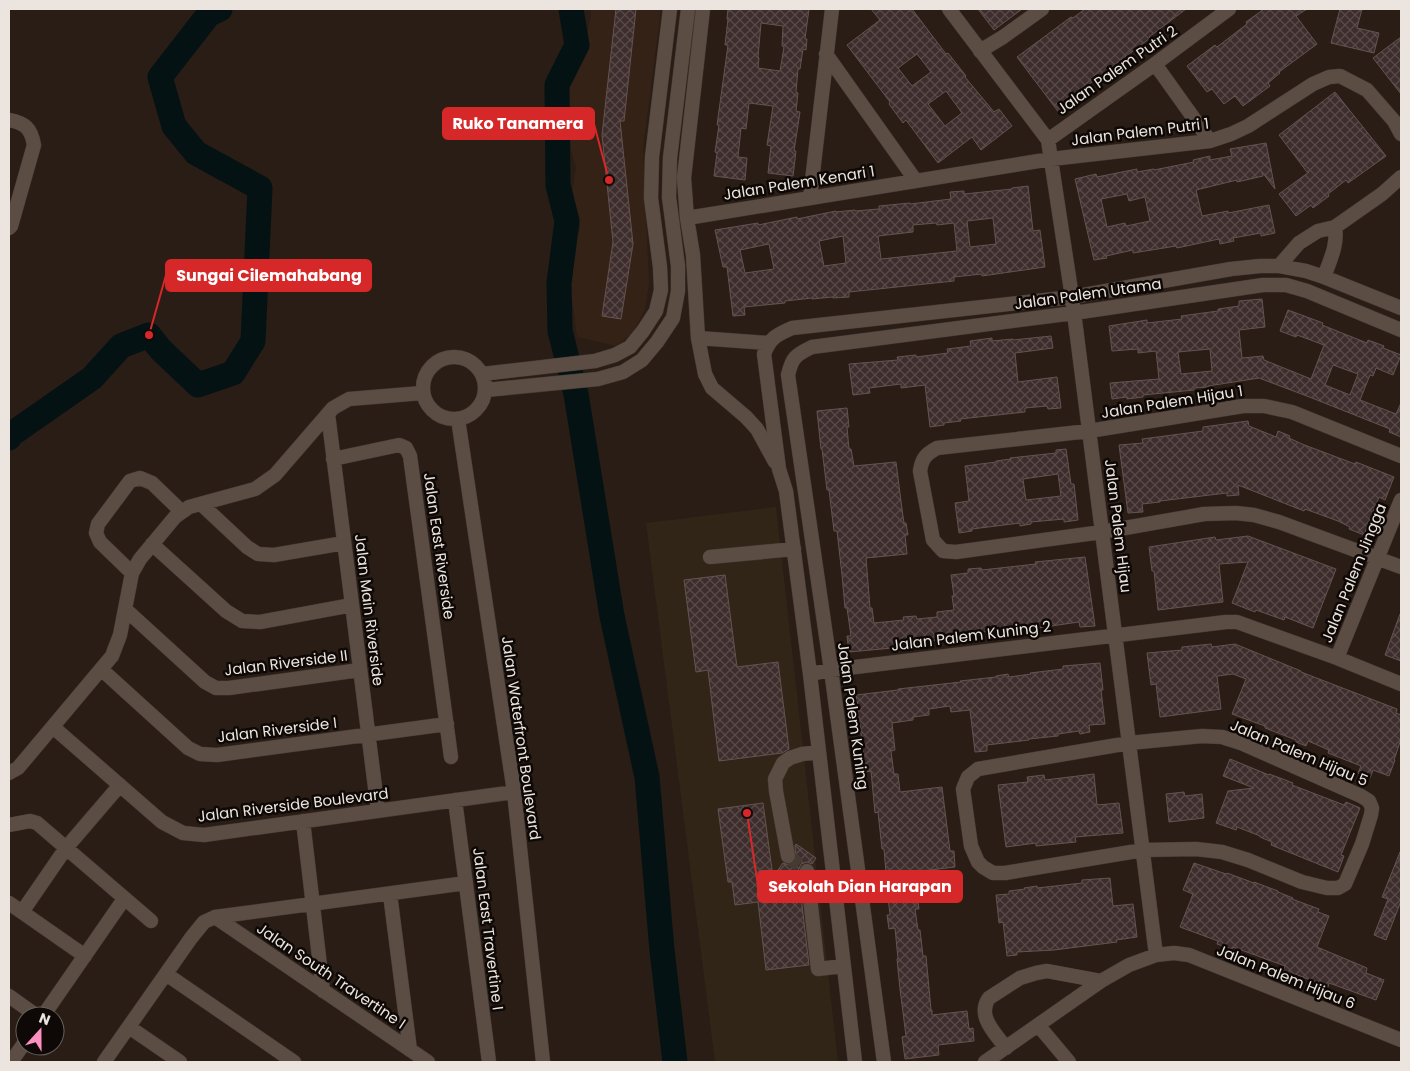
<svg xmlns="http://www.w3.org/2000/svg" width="1410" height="1071" font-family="Poppins,sans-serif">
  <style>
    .built { fill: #342217 }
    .education { fill: #312517 }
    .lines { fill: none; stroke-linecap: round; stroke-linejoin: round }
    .river { stroke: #041213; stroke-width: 25 }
    .building { fill: url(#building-cross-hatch); stroke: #655352; fill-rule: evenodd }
    .minor-tunnel { stroke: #463b33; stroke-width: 14; stroke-dasharray: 14 7; stroke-linecap: butt }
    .minor-casing { stroke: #423833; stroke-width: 15 }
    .minor { stroke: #5b4d44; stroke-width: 14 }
    .labels { text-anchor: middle; stroke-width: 5; stroke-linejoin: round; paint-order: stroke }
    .street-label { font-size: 15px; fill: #ece4de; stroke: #0e0906 }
    .leader { fill: none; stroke: #d62828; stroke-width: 2 }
    .callout-dot { fill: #d62828; stroke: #0e0906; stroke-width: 2 }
    .callout { fill: #d62828; stroke: #d62828; stroke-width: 2 }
    .callout-label { font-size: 16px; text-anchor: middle; font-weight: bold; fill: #fff }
  </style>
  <defs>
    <pattern id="building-cross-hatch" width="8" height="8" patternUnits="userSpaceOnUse" patternTransform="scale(1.25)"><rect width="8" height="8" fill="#3d2d2c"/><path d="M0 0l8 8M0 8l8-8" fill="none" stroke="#594b4a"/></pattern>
  </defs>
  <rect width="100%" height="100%" fill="#291d15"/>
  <path class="built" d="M590,9h71l-18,139 6,135 -4,27 -12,23 -17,13 -39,-9 -8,-61 6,-33 5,-14 -1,-9 -7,-13v-14l4,-25 -5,-18 -4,-43v-19l3,-18 16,-32 5,-22z"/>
  <path class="education" d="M776,507l62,555h-123l-69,-539z"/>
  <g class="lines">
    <path class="river" d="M571,9l6,36 -20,40 1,100 9,36 -8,62 1,48 16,63 36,222 35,161 15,173 13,112
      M9,438v-2l83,-58 29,-32 28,-11 12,15 37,35 35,-12 20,-32 7,-153 -64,-35 -22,-27 -14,-49 49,-63 11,-5"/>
  </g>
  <path class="building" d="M616,9h20l-12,112h-4l13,123 -12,75 -19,-3 11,-74 -11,-107z
    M728,9h81l-4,30h2l-1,11 -3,-1 -3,20h-2l-2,23 2,1 -2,18 4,1 -6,39h2l-3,25 -25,-3 3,-27 -4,-1 6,-39 -24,-3 -3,26 -5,-1 -3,29 9,1 -2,22 -31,-4 3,-23 -2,-1 4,-27h-2l11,-80h-3l3,-26h-1zM761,23l22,3 -1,20 2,1 -4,24 -22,-3 1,-10 -1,-1z
    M871,9h41l34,45 2,-1 18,23 -1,1 29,35 5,-3 13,17 -31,24 -9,-13 -34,26 -32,-43 -3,3 -14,-19 1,-2 -43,-57 33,-25zM917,54l14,18 -19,14 -14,-18zM946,91l16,22 -17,13 -17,-22z
    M978,9h44l-28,21z
    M1085,9h101l-37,28 1,1 -13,10 -65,49 4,5 -16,12 -43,-57 54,-40 2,1z
    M1264,9h43l-11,7 21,28 -38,28 1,1 -12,10 2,3 -27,20 -8,-10 -11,8 -12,-15 -5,3 -20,-26 28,-21 2,2 30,-23 -1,-2z
    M1340,9h22l-5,19 22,5 -5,20 -43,-10z
    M1401,37v57l-28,-36z
    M1335,92l51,64 -38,27 -2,-3 -18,14 1,2 -16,12 -2,-3 -15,11 -17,-22 30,-22h-2l-28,-37z
    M1266,143l9,46 -13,-17 1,4 -26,6v-2l-41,10 6,26 26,-5v2l41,-8 6,28 -14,3v-3l-28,5 1,3 -14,3 -1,-5 -42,9 -1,-2 -43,7v-3l-27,6 1,2 -13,2 -19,-81 21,-5 1,3 40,-8v3l17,-3v1l40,-8 -1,-2 17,-4v4l22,-4 -2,-7zM1127,194l2,7 16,-4 5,24 -24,5 -1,-3 -18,4 -6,-28z
    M1028,186l5,45 7,-1 5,37 -63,9v-2l-28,3v4l-105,11v5l-16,1v-1l-21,2v-1l-27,3v2l-41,4 1,8 -12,1 -6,-49h-4l-8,-37 43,-7v2l39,-8v2l39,-8v1l19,-2v1l24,-2v-3l31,-3v1l41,-5 -1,-7 14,-1v3l48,-5v-1zM993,218l3,26 -26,3 -3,-26zM936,223l1,2 17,-2 3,28 -76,8 -3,-23 35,-4v-7zM843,236l3,27 -22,3 -5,-25zM769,244l5,25 -29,4 -5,-23z
    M1262,299l3,28 -26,3 3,28 21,-2 1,4 47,19 13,-34 -27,-10 -1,2 -16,-6 8,-21 35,13 -1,2 45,18 1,-3 16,6 -1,2 18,7 -8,20 -17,-7 -3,8 -3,-1 -10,25 36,14 5,-11v34l-12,-5 1,-3 -78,-31 -53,-20 -51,8v1l-14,1v2l-51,5v2l-16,2v-2l-15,2 -2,-16 49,-4 -3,-28 -18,2v-4l-26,2 -3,-25 38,-6v3l35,-4 -1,-3 37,-5v-2l21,-3v-5zM1210,349l2,22 -31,3 -3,-22zM1333,365l25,9 -8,21 -25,-10z
    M1051,336l2,12 -38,5 3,29 39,-5 4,31 -13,1 -1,-3 -22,2v4l-65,7 1,2 -17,2v2l-14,2 -5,-42 -24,3v-4l-32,4 1,5 -17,2 -4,-31 49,-4 -1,-3 19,-2v2l32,-4 -1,-4 24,-3 -1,-5 22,-3v3l21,-2v1z
    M847,408l2,19h-2l2,22h2l3,17 42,-4 6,47 2,14h2l2,12h-3l2,19 -41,4 4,50h2l2,15 30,-3 -1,-3 13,-1 1,3 20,-2v-5l17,-2 -2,-14h2l-3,-21 17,-2v-4l13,-1 1,2 54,-6 -1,-2 50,-5 10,69 -15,1 -1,-5 -56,8 -1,-2 -70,7 1,3 -50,6v3l-54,5 -2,-16h4l-4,-28h-2l-3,-33 -5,-44h-3l-5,-41h-2l-5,-41h-1l-4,-38z
    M1248,421l1,5 27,11 2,-6 12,5 -1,2 13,6 53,20 1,-2 38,15 -9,23 -6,-3 -15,38 -15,-6 1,-2 -12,-6 -33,-12 -1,2 -66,-26 1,10 -12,1v-3l-67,8v1l-18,2 1,8 -15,1 -9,-68 24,-2 -1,-4 61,-8v-4z
    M1066,449l5,35h3l4,36 -14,2v-3l-33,3v2l-11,2v-3l-48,6v2l-13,2 -4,-30 14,-2 -4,-35 31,-4v-1l15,-2 -1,-1 46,-5v-3zM1058,474l3,22 -35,4 -3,-21z
    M1248,536l88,33 -23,59 -28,-11 -1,3 -28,-10 -1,2 -23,-9 16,-41 -29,2 4,38 -65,8 -4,-39h-2l-3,-24 66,-10 1,3z
    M725,575l12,92 41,-5 11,87 -7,4 -63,8 -11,-91 -12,2 -12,-92z
    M1400,614h1v47l-16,-6z
    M1211,644l1,3 23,-3 66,27v1l96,37 -1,4 5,2v24l-7,21h1l-6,16 -16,-6 -3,8 -12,-5 3,-7 -33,-13 1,-3 -21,-9 -2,5 -10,-4v-2l-31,-12v-2l-33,-12 14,-35 -13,-5 -16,2 4,33 -61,8 -4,-33 -5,1 -4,-32 35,-3v-3z
    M1100,663l3,27h-2l4,34 -16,1 1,7 -10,2 -1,-3 -21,3v2l-29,3v1l-42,5v6l-12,1 -5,-42 -19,2 -1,-6 -21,3v6l-16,2v3l-21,3 3,27 -4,1 3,23h4l2,18 42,-5 8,64h4l1,16 -41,5 5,37h-4l3,21h2l3,26h3l5,54h1v5l35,-4 2,18 4,-1 1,13 -36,4 1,10 -34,4 -3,-22 4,-1 -6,-47 -3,-30h1l-3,-31 -6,1 -2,-14h3l-3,-28 -6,1 -1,-14 6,-1 -2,-24h-2l-4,-37 -3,1 -4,-42 -5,1 -10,-77 42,-5v-1l63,-7 -1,-1 36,-4v-1l12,-2 1,3 22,-3 -1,-1 33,-4v-3z
    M1230,759l39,16v-1l11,4 13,5 -1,2 52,20 2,-3 14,6 -19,47 3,1 -6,16 -67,-27 1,-3 -12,-5v-1l-23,-9 -1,3 -20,-7 12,-32 26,-3 -31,-12z
    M1094,774l3,31 22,-2 4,30 -48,4 1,5 -40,4v-3l-30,4 -8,-62 30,-3 -1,-5 17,-2 1,5z
    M1184,792l1,4 17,-2 2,24 -35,4 -3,-28z
    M763,803l10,74 10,-14 6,2 5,-3 2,-4 -1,-12 1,-2 20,14 -4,6 -5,-2 -6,2 -3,7 11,94 -43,5 -8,-68 -23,3 -3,-23h-4l-10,-73z
    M1400,852l1,49 -15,39 -12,-5 14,-36 -6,-2z
    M1194,863l32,11 1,-1 27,10v-1l24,9v1l15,6 -1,1 27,10 -1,3 11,4 -12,31 50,21 -1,5 18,7 -8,20 -47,-17 -1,4 -33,-13 -2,4 -11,-4 3,-8 -52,-19 -1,2 -15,-5 1,-3 -38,-14 13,-33 -10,-4z
    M1110,878l3,28 20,-2 4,33 -21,3 1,2 -63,8 -37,2v3l-10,1 -4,-34 -4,1 -3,-28 13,-1v-3l16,-2 -1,-1 13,-2v2l45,-5v-3z"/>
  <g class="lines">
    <path class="minor-tunnel" d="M788,856l19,15"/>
    <defs>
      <path id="minor" d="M703,9l-19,169 3,40 6,37 5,83 7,36 7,14 34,29 11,12 18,33
        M949,9l99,131 24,157 84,658
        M980,51l23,-14 39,-28
        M826,54l90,127
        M1155,64l55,77
        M9,120c16,3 22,8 25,25l-23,81 -2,2
        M1048,140l107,-76 74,-55
        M810,198l22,-189
        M687,218l364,-59 159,-18 21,-7 17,-8 65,-42 16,-7 11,-1 27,14 27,31 7,13
        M1279,266l20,-23 19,-12 17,-4 47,-33 19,-17
        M1324,277c6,-17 14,-32 11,-50
        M698,338l70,5
        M423 388a31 31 0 1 1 62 0a31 31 0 1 1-62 0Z
        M482,374l113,-13 20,-6 15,-8 13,-16 13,-20 5,-21 -1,-23 -9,-69 1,-41 18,-148
        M486,390l112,-11 25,-7 19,-12 15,-18 16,-24 5,-27v-25l-9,-69 1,-39 18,-149
        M328,414l50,397
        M458,419l56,373 29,270
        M1401,456l-109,-44 -28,-6h-21l-154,25 -152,17c-11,6 -15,10 -17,23l13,69 10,11 13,1 146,-20 102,-18 32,-1 18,2 25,7 122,45
        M333,459l66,-14 7,3 4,8 41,301
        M201,504l46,43 11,7 16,1 70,-12
        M152,544l74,67 16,10 18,1 92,-17
        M710,557l84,-8
        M132,573l-32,-31 -4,-9 2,-9 32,-43 10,-3 12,5 30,29
        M125,609l80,73 11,6h13l131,-18
        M1337,658l64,-158
        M101,669l87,79 12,6 17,1 230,-31
        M810,674l21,-4 395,-48h11l100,36 64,26
        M53,727l109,95 21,11 21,2 310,-43
        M1202,736l20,1 19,6 120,53 8,5 3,7 -1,7 -9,29 -17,40 -7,4h-11l-25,-6 -54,-22 -26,-8 -26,-3 -53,1 -138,23h-12l-10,-6 -5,-5 -7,-16 -8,-57 5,-12 10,-8 151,-26z
        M9,773l9,-5 94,-112 8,-21 12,-62 8,-14 35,-42 14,-10 66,-18 20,-14 58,-67 16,-9 73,-6
        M455,800l34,262
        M303,821l20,170
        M9,825l21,-4 7,2 114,98
        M788,856l-12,-65 -1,-12 8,-16 7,-5 12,-4 17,-2
        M807,871l11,98 26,-3
        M390,894l20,156
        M9,903l76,53
        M22,912l44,-64 54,-63
        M215,917l213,145
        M166,974l128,88
        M9,996l28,20
        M43,1016l81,-117
        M1038,1025l31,37
        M129,1027l51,35
        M1006,1048c-10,-14 -30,-32 -17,-50l31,-20 16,-5 11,-2 54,10
        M11,1062l14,-20
        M104,1062l87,-124 13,-16 11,-5 251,-34
        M855,1062l-45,-388 -24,-183 -7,-22 -15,-115c6,-16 12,-19 28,-26l280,-31 159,-28 29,-3h19l27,5 18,6 77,31
        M884,1062l-53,-392 -43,-295c4,-17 7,-20 24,-28l262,-34 189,-28h23l21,6 94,39
        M985,1062l116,-81 28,-16 27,-10 18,-2 15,2 212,85"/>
    </defs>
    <use href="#minor" class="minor-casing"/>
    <use href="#minor" class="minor"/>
  </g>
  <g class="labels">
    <g class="street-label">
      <text transform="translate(1117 70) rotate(-35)" y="5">Jalan Palem Putri 2</text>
      <text transform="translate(1140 132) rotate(-7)" y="5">Jalan Palem Putri 1</text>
      <text transform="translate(799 183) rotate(-9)" y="5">Jalan Palem Kenari 1</text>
      <text transform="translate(1088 294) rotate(-8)" y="5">Jalan Palem Utama</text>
      <text transform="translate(1172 402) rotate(-9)" y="5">Jalan Palem Hijau 1</text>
      <text transform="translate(1118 526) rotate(83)" y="5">Jalan Palem Hijau</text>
      <text transform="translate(439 546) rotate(82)" y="5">Jalan East Riverside</text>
      <text transform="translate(1354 573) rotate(-68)" y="5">Jalan Palem Jingga</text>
      <text transform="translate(369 610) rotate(83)" y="5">Jalan Main Riverside</text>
      <text transform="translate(971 636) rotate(-7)" y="5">Jalan Palem Kuning 2</text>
      <text transform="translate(286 663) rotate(-7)" y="5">Jalan Riverside II</text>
      <text transform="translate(853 716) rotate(82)" y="5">Jalan Palem Kuning</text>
      <text transform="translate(277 730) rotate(-7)" y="5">Jalan Riverside I</text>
      <text transform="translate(521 738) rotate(82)" y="5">Jalan Waterfront Boulevard</text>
      <text transform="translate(1299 753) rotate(23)" y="5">Jalan Palem Hijau 5</text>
      <text transform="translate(293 805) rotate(-7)" y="5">Jalan Riverside Boulevard</text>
      <text transform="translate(488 929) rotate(83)" y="5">Jalan East Travertine I</text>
      <text transform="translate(331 976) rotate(34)" y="5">Jalan South Travertine I</text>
      <text transform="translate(1286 977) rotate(22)" y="5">Jalan Palem Hijau 6</text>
    </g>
  </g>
  <path class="leader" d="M609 180L594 124M149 335L166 275M747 813L758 886"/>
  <g class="callout-dot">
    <circle cx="609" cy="180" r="5"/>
    <circle cx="149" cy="335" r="5"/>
    <circle cx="747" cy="813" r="5"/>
  </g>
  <g class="callout">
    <rect x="443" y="108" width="151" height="31" rx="5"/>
    <rect x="166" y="260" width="205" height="31" rx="5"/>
    <rect x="758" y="871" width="204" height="31" rx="5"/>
  </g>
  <g class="callout-label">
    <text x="518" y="129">Ruko Tanamera</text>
    <text x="269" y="281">Sungai Cilemahabang</text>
    <text x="860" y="892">Sekolah Dian Harapan</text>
  </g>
  <rect width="1410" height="1071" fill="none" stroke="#ece4de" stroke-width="20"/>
  <g transform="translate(40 1031) rotate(21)"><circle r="24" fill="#0e0906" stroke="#67615c"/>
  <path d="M0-4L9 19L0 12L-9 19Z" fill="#fd8fc1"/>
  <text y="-8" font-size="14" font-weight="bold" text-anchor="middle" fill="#ece4de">N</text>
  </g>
</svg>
